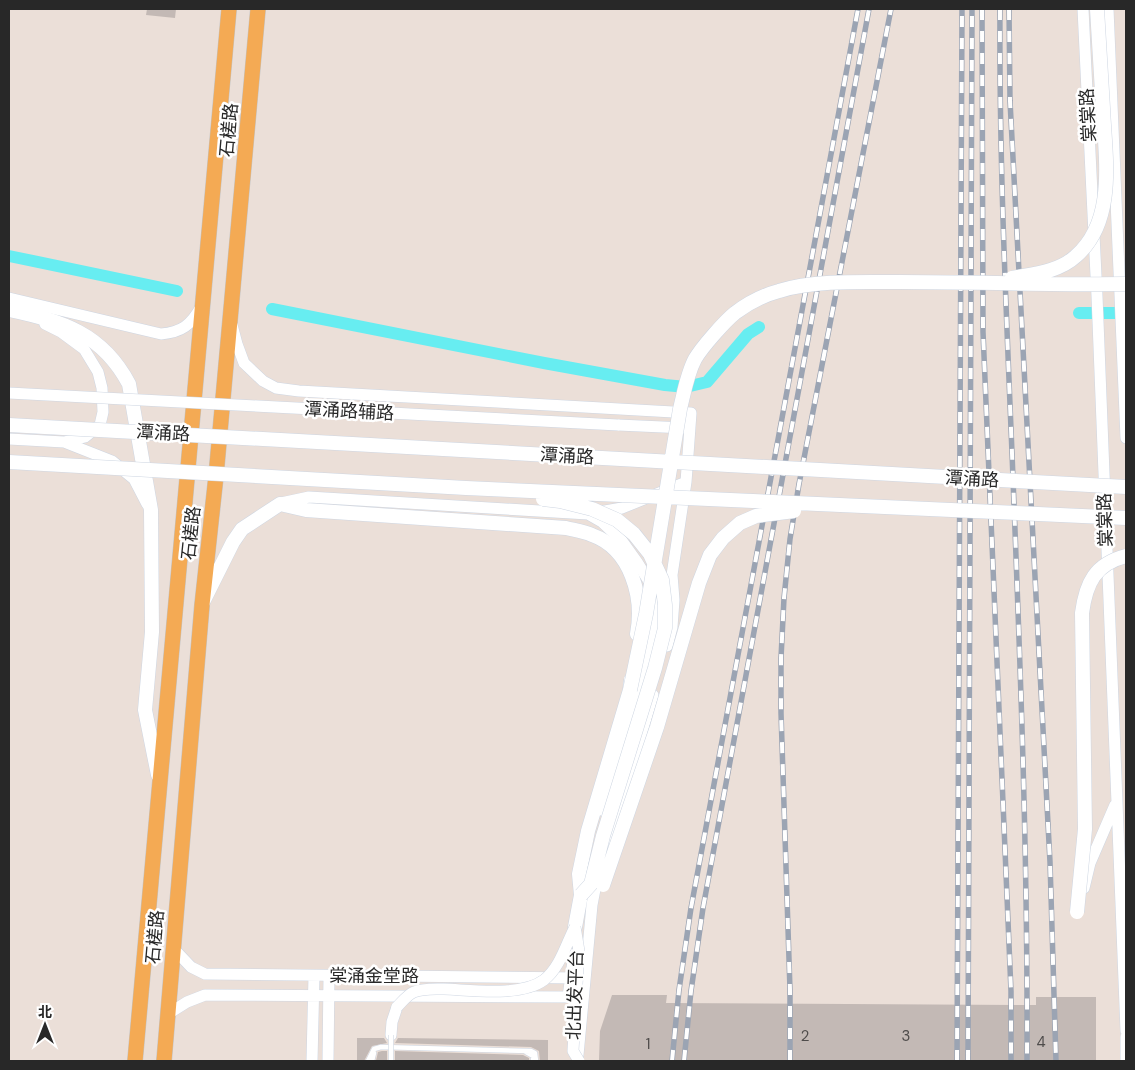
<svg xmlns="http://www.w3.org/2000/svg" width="1135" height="1070" font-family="'DM Sans','Noto Sans SC',sans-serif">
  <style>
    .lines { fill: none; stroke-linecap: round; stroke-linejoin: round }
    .canal { stroke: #67edf1; stroke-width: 12 }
    .building { fill: #c3b9b5 }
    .service-casing { stroke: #ced6e2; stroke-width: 5.5 }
    .tertiary-casing { stroke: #ced6e2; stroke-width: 12 }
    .secondary-casing { stroke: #ced6e2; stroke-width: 15 }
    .primary-casing { stroke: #c3c3c3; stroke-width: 16 }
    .service { stroke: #fff; stroke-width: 4.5 }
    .tertiary { stroke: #fff; stroke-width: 11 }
    .secondary { stroke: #fff; stroke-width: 14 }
    .primary { stroke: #f4aa54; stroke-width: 15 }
    .rail-casing { stroke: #9ba4b3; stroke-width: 5.5 }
    .rail { stroke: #fff; stroke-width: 4; stroke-dasharray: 11; stroke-linecap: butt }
    .service-bridge-casing { stroke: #ced6e2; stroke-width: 5.5; stroke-linecap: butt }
    .tertiary-bridge-casing { stroke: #ced6e2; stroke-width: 12; stroke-linecap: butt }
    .secondary-bridge-casing { stroke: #ced6e2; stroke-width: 15; stroke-linecap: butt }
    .service-bridge { stroke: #fff; stroke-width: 4.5 }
    .tertiary-bridge { stroke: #fff; stroke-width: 11 }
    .secondary-bridge { stroke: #fff; stroke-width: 14 }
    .labels { text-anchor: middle; stroke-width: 5; stroke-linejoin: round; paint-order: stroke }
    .number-label { font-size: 15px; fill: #4f4c4b }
    .street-label { font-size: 18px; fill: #282828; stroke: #fff }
  </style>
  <rect width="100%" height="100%" fill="#ebdfd8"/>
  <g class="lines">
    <path class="canal" d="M9,256l168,35
      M272,309l272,54 121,22 21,2 21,-5 41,-48 11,-7
      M1079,313h47"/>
  </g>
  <path class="building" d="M147,9h29l-1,9 -29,-3z
    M612,995h55l-1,8 370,2v-8h60v64h-497l1,-30z
    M357,1038h27l3,5 -15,3 -8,15h-7z
    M398,1038l150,2v21h-8l-1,-10 -8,-4 -136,-4z
    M382,1051h5v10h-11l2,-9z
    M395,1051l128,4 6,3v3h-134z"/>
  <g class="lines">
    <defs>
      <path id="service" d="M526,1052l7,4v5
        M368,1061l6,-12 7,-2 150,4 4,2 1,8
        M372,1061l2,-8"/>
      <path id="tertiary" d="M1083,9l14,287 29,735
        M1108,9l18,429
        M9,298l152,36c21,-2 30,-9 40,-27
        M232,325l5,19 7,19 19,18 13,7 23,3 392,22 -5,69 -14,93 2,25 -2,27 -5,19
        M618,425l67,3
        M9,439l55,3 21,-5 15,-12 3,-13 -1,-24 -4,-16 -14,-23 -23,-17 -16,-8
        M64,442l48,19 22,18 13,25
        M281,503l28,-6 279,17 34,-6 64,-26
        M588,514l14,8 20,19 15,21 18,29 2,31 -18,70 -35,119
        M1084,888l6,-25 25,-58
        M173,948l18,19 14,7 373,4
        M568,997l6,-43
        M168,1014l19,-12 18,-7 369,2
        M391,1035l1,-13 5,-15
        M578,1055l14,-150 4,-21 57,-189
        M312,1061l2,-85
        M328,1061l1,-85
        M1126,1061v-24"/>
      <path id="secondary" d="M9,310c53,11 93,23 120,74l22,126 1,122 -7,78 13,65
        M203,602l30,-60 9,-13 38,-25 26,6 260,18c8,2 18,3 26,7 39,14 52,62 45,99
        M575,927l6,-32 -2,-21 9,-43 42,-141 1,-10"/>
      <path id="primary" d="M135,1061l94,-1052
        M164,1061l38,-456 14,-129 42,-467"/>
    </defs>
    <use href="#service" class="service-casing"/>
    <use href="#tertiary" class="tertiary-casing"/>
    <use href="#secondary" class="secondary-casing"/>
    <use href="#primary" class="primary-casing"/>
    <use href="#service" class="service"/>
    <use href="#tertiary" class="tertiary"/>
    <use href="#secondary" class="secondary"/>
    <use href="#primary" class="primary"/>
    <defs>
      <path id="rail" d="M982,9l1,323 28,659v70
        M1000,9c-1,148 6,296 12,444 8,203 16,406 15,608
        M1009,9l1,92 40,761 6,199
        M672,1061l7,-71 12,-82 167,-899
        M684,1061l7,-70 12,-83 166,-899
        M790,1061v-71l-9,-277v-55l3,-60 6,-59 9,-55 92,-475
        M957,1061l5,-1052
        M968,1061l4,-1052"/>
    </defs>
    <use href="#rail" class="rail-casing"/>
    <use href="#rail" class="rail"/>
    <defs>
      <path id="service-bridge" d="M391,1061v-26"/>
      <path id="tertiary-bridge" d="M9,393l609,32
        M575,927l4,24 -6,100 6,10
        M397,1007c5,-5 10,-12 17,-15 9,-4 21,-3 30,-3 28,1 77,8 100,-9 16,-12 22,-36 31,-53"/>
      <path id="secondary-bridge" d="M1012,278c21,-4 47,-6 64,-22 41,-36 29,-100 27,-148 -2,-33 -4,-66 -6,-99
        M9,425l1117,62
        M9,462l457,26 660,30
        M543,499l17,2 32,8 25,11 17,14 16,20 12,26 3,25v23l-10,40 -52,168 -12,48 -10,11
        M630,690l16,-76 34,-205c4,-16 7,-35 15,-50 7,-12 30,-38 40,-46 12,-9 29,-18 44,-22 34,-11 84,-9 120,-9 76,0 152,3 227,2
        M603,885l54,-158 42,-144 11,-28 13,-17 17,-15 16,-7 38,-5
        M1077,912l8,-83 -3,-216c4,-30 13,-49 44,-57"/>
    </defs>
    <use href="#service-bridge" class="service-bridge-casing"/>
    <use href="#tertiary-bridge" class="tertiary-bridge-casing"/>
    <use href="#secondary-bridge" class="secondary-bridge-casing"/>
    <use href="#service-bridge" class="service-bridge"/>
    <use href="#tertiary-bridge" class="tertiary-bridge"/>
    <use href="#secondary-bridge" class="secondary-bridge"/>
  </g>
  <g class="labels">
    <g class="number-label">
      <text x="805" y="1041">2</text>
      <text x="906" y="1041">3</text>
      <text x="1041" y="1047">4</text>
      <text x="648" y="1049">1</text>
    </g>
    <g class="street-label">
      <text transform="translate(1088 115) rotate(-93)" y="6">棠棠路</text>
      <text transform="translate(229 130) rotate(-85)" y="6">石槎路</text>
      <text transform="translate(349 411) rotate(3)" y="6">潭涌路辅路</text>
      <text transform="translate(163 433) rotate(3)" y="6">潭涌路</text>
      <text transform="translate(567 456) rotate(3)" y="6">潭涌路</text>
      <text transform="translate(972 479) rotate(3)" y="6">潭涌路</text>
      <text transform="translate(1105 520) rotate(-92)" y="6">棠棠路</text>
      <text transform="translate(191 533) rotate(-84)" y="6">石槎路</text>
      <text transform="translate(155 937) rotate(-85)" y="6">石槎路</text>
      <text x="374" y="982">棠涌金堂路</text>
      <text transform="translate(575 995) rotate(-88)" y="6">北出发平台</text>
    </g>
  </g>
  <rect width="1135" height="1070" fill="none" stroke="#282828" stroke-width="20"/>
  <g transform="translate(45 1025)" stroke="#ffffff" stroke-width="4" paint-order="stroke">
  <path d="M0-4L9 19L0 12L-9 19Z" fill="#282828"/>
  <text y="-8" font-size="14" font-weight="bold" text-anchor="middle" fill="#282828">北</text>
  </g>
</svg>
